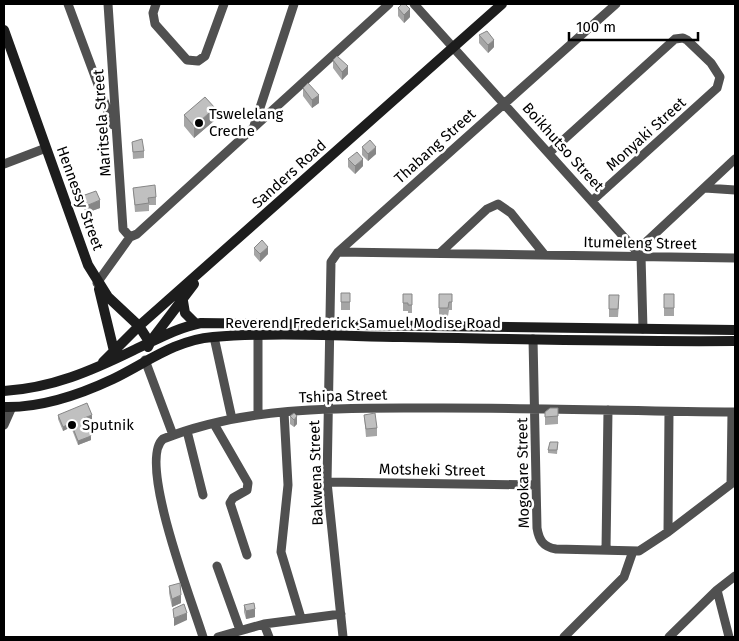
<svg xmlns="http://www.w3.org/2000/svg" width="739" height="641" font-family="'Fira Sans',sans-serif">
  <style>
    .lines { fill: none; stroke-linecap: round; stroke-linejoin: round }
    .street { stroke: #505050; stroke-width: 9 }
    .secondary { stroke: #1d1d1d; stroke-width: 10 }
    .wall { fill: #a5a5a5 }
    .shaded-wall { fill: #868686 }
    .building { fill: #c0c0c0; stroke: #868686 }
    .poi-dot { fill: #000; stroke: #fff; stroke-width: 2 }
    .labels { text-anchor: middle; stroke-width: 5; stroke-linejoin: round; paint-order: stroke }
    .poi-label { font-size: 15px; fill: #000; stroke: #fff; text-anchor: start }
    .street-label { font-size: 15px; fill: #000; stroke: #fff }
  </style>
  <rect width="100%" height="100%" fill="#fff"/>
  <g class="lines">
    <path class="street" d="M68,4l45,121
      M108,4l15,225 7,8
      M156,4l-3,9 2,11 32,36 11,1 7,-5 19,-52
      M414,4l227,252
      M254,126l40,-122
      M549,153l126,-114 8,-1 4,2 24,23 9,14 -3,11 -124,112
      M4,164l42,-16
      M705,188l30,2
      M338,252l397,6
      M440,253l47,-44 11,-5 13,9 33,41
      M97,283l33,-46 7,-3 252,-230
      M643,329l-2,-73 4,-13 90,-84
      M258,336v78
      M214,337l18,82
      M533,339l4,189c2,12 6,19 19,21l83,2 29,-19 63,-48
      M145,360l28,75
      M284,412l4,73 -7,67 20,66
      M214,424l34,59 -1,7 -14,8 -3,5 17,52
      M4,425l8,-18
      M187,431l16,64
      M327,482l209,3
      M731,484l1,-72
      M668,532l1,-120
      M606,550l2,-140
      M217,566l23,64
      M717,590l12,47
      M264,624l5,13
      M203,637c-10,-33 -66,-176 -40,-198 88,-35 187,-31 280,-31 98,0 195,3 292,4
      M218,637l46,-13 77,-10
      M343,637l-16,-155 4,-220 7,-10 278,-248
      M564,637l60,-60 9,-26
      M669,637l48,-47 18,-14"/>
    <path class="secondary" d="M4,30l84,235 20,32 31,29 11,17 -2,4
      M99,289l15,62
      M183,301l2,12 11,11
      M153,338l41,-54
      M103,362l36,-36 363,-322
      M4,391c48,-3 87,-20 130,-41 22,-10 42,-22 67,-27l534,7
      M4,407c37,1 75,-12 109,-28 33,-16 62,-39 100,-42 62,-5 127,-1 189,0 111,2 222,5 333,4"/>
  </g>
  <path class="wall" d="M398,8l12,9 -6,6 -6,-7z
    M479,35l15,12 -6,6 -9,-10z
    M333,60l15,14 -6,6 -9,-12z
    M303,88l16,15 -7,5 -9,-12z
    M184,115l31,5 -21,18 -10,-12z
    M132,142l12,9v7l-11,1z
    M362,147l14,7 -8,7 -6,-6z
    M348,159l15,7 -8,8 -7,-7z
    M133,188l23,9v8h-7v6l-14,1z
    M82,196l18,12 -14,5 -4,-9z
    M254,248l14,6 -8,8 -6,-7z
    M341,293h9v17h-9z
    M403,294h9v19h-4v-2h-5z
    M439,294h13v16h-3l-1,6h-9z
    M664,294h10v22h-10z
    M609,295l10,8 -1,14h-9z
    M558,408v16l-13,1v-13z
    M58,415l34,4 -7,3 6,18 -13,5 -7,-18 -8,4 -5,-12z
    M364,415l13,13v8l-11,1z
    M290,416h7v8l-3,3 -4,-3z
    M558,442l-1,12 -9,-1v-3z
    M169,586l12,17 -9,4 -3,-14z
    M244,605l11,12 -9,2 -2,-7z"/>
  <path class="shaded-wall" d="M410,9v8l-6,6v-8z
    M494,40v7l-6,6v-8z
    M348,66v8l-6,6v-8z
    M319,95v8l-7,5v-8z
    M215,108v12l-21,18v-12z
    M376,147v7l-8,7v-7z
    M363,159v7l-8,8v-8z
    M100,200v8l-14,5v-7z
    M268,247v7l-8,8v-8z
    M92,415v4l-8,3v-4z
    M297,416v8l-3,3v-7z
    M71,423v4l-8,4v-4z
    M91,436v4l-13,5v-4z
    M181,595v8l-9,4v-8z
    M255,609v8l-9,2v-8z
    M187,613v7l-13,6v-8z"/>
  <path class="building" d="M402,4h3l5,5 -6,6 -6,-7z
    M487,31l7,9 -6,5 -9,-10z
    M337,56l11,10 -6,6 -9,-12z
    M308,83l11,12 -7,5 -9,-12z
    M205,97l10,11 -21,18 -10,-11z
    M142,139l2,12 -11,1 -1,-10z
    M370,140l6,7 -8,7 -6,-7z
    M357,152l6,7 -8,7 -7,-7z
    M155,185l1,12 -8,1 1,5 -14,2 -2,-17z
    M96,191l4,9 -14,6 -4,-10z
    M262,240l6,7 -8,7 -6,-6z
    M341,293h9v9h-9z
    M403,294h9v11h-4v-2h-5z
    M439,294h13v8h-3l-1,6h-9z
    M664,294h10v14h-10z
    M609,295h10l-1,14h-9z
    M87,403l5,12 -8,3 7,18 -13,5 -7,-18 -8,4 -5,-12z
    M550,408h8v8l-13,1v-5z
    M294,413l3,3 -3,4 -4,-4z
    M375,413l2,15 -11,1 -2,-14z
    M550,442h8l-1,8h-9z
    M180,583l1,12 -9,4 -3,-13z
    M254,603l1,6 -9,2 -2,-6z
    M184,604l3,9 -13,5 -1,-9z"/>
  <g class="poi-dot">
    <circle cx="199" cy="123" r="5"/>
    <circle cx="72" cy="425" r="5"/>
  </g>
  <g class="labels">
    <g class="poi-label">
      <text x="209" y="119">Tswelelang<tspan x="209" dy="17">Creche</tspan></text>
      <text x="82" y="430">Sputnik</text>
    </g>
    <g class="street-label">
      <text transform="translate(102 123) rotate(-94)" y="5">Maritsela Street</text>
      <text transform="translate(646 134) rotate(-42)" y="5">Monyaki Street</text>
      <text transform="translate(435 146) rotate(-42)" y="5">Thabang Street</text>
      <text transform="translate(563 147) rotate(48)" y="5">Boikhutso Street</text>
      <text transform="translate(289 174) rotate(-42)" y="5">Sanders Road</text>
      <text transform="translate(80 198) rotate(70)" y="5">Hennessy Street</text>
      <text transform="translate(640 243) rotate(1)" y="5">Itumeleng Street</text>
      <text x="363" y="328">Reverend Frederick Samuel Modise Road</text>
      <text transform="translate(343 396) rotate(-2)" y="5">Tshipa Street</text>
      <text transform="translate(432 470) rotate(1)" y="5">Motsheki Street</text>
      <text transform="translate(316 473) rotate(-92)" y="5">Bakwena Street</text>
      <text transform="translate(523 473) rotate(-91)" y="5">Mogokare Street</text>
    </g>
  </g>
  <rect width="739" height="641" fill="none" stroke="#000000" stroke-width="10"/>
  <path d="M569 32v8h129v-8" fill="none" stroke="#000000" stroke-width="2.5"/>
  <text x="576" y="32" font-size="15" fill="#000000" stroke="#ffffff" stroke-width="4" paint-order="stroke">100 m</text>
</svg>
